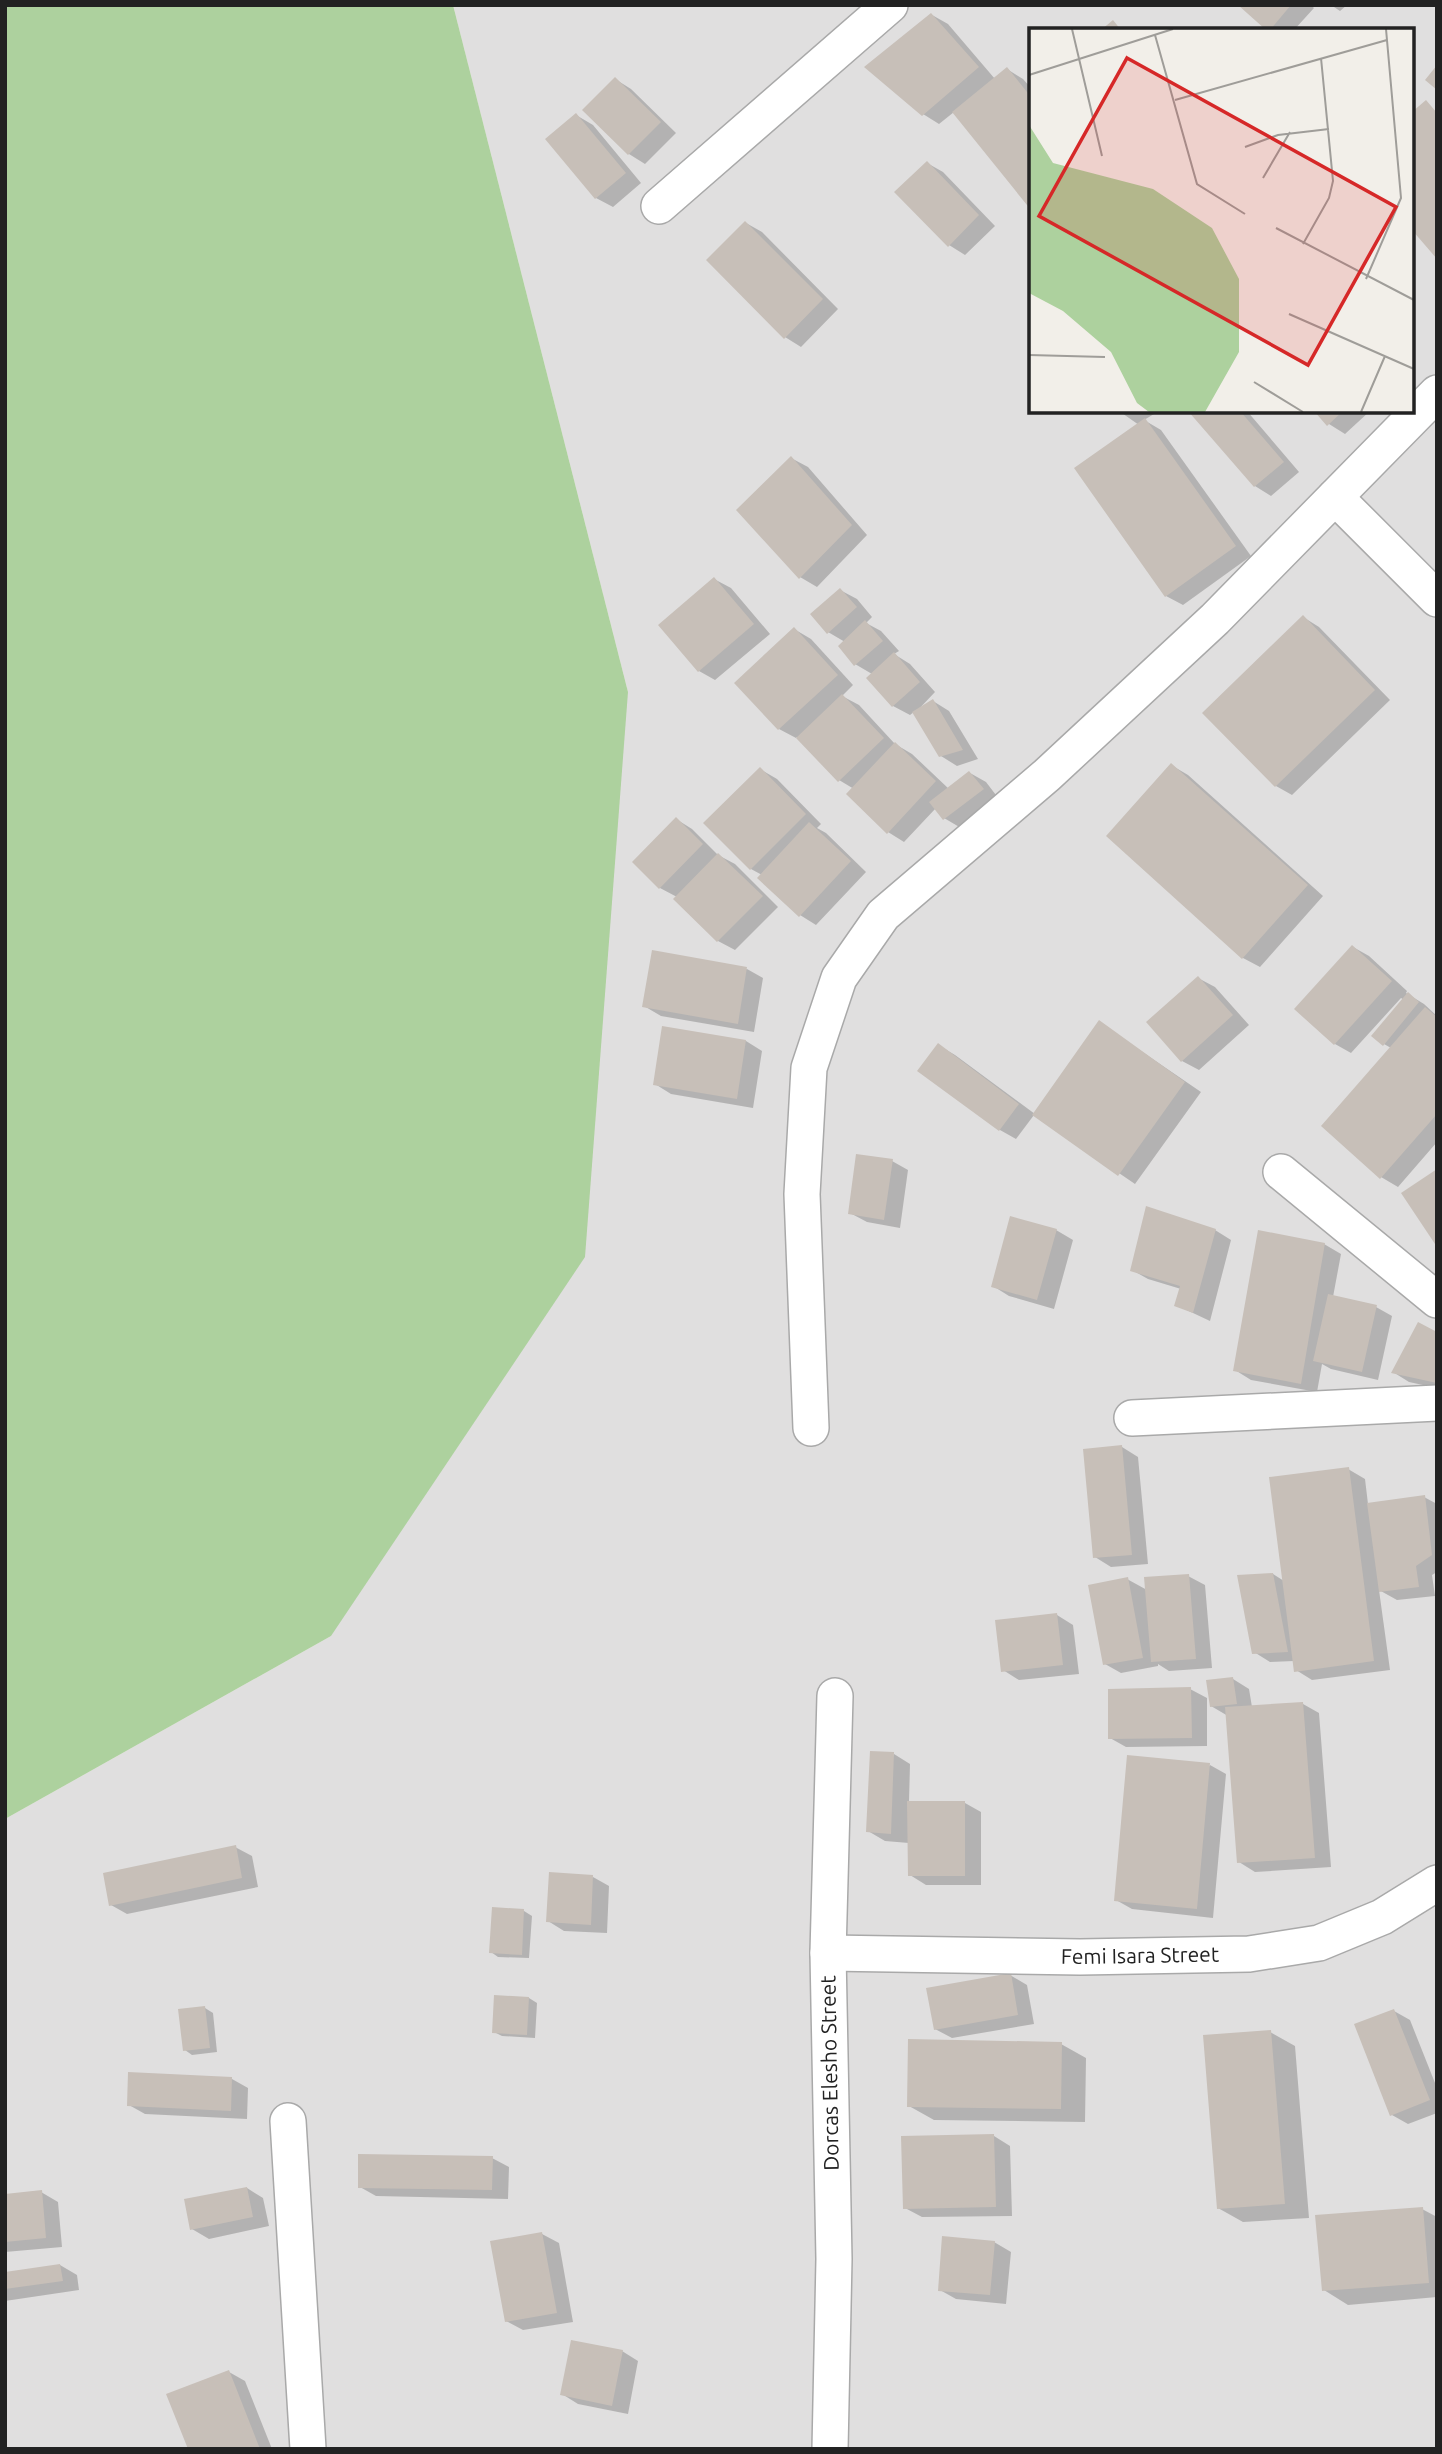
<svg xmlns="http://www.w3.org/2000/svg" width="1442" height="2454" font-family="Ubuntu,sans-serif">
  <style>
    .residential { fill: #e0dfdf; fill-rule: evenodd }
    .forest { fill: #add19e }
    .shadow { fill: #0003 }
    .building { fill: #c7bfb8 }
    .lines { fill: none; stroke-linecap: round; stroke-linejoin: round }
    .street-casing { stroke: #a9a9a9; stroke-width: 38 }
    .street { stroke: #fff; stroke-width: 35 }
    .labels { text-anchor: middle; stroke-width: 5; stroke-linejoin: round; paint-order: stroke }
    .street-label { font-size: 21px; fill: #222; stroke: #fff }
    .inset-road { fill: none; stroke: #9f9d99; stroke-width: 2 }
    .view { fill: #d62828; fill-opacity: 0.15; stroke: #d62828; stroke-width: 3.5 }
    .inset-edge { fill: none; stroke: #222; stroke-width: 3.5 }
  </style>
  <rect width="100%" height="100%" fill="#f2efe9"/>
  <path class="residential" d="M453,5h984v2444h-1432v-630l326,-183 297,-944zM1031,30h381v381h-381z"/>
  <path class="forest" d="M5,5h448l175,687 -43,565 -254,379 -326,183z"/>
  <path class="shadow" d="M1241,5h70l3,3 -20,22h-25z
    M1331,5h16l-7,6z
    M932,15l16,9 47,55 12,-10 16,10 8,9v119l-77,-95 -15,12 -16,-10z
    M615,79l16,10 45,44 -31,31 -16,-10z
    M576,115l17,10 48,58 -28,24 -17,-9z
    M927,163l16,9 52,54 -30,29 -16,-10z
    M746,223l16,9 76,77 -37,38 -16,-10z
    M1119,411h40l-15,9 17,10 90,126 -68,49 -17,-9 -27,-171z
    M1190,411h57l52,61 -28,24 -16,-10z
    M1317,411h53l-25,23 -16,-10z
    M791,458l17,9 59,68 -50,52 -17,-10z
    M714,579l17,9 39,46 -55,46 -16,-9z
    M840,590l17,9 15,18 -6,6 15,8 18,20 -5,3 16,10 25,28 -18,19 16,-10 16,10 29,48 -21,7 -16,-10 -27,-44 -4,3 -17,-9 -25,-28 4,-4 -17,-10 -10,-22 -17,-10z
    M1303,617l16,10 71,73 -98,95 -16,-9z
    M794,629l17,10 42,46 -11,11 17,9 36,39 17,10 37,35 21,-16 16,9 13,17 -38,29 -17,-10 -8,-10 -32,34 -16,-10 -34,-43 -15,-9 -42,-43 -1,1 -17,-9z
    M1171,765l17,10 135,121 -63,71 -17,-9 -134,-122z
    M760,769l17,10 44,45 -4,4 9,5 40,39 -50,53 -16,-10 -38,-40 -11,-6z
    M676,819l16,10 26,26 17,9 43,43 -43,43 -17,-9 -43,-42 2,-2 -17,-9 -26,-26z
    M1353,947l16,9 38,35 -1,2 18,11 13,12v126l-39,45 -17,-10 10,-129 -7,-4 20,-44 -3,-2 -50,55 -16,-9z
    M747,969l16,9 -9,54 -93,-16 -17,-10z
    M1198,978l17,9 34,38 -50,45 -17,-9z
    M1100,1023l101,69 -66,92 -101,-69 -18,24 -16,-9 -80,-60 18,-25 17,10 80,59z
    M664,1028l82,13 16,10 -9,57 -82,-14 -16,-10z
    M892,1161l16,9 -8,58 -33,-6 -17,-9z
    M1056,1230l17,10 -19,69 -45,-13 -16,-10z
    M1215,1230l16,10 -21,81 -34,-16 5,-16 -33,-10 -16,-9z
    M1324,1244l17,10 -8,43 43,10 16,9 -14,64 -47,-11 -9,-5 -5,28 -66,-12 -16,-10z
    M1437,1334v54l-28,-6 -16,-10z
    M1122,1447l16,10 10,107 -37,3 -16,-10z
    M1348,1469l17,10 3,25 56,-7 13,7v68l-5,3 3,21 -38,4 -18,-10 11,80 -78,10 -16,-10 -2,-9 -24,1 -16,-10 19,-78 11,7z
    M1188,1576l17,9 7,83 -43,3 -11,-7v2l-37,7 -16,-9 22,-85 20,11z
    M1057,1615l16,10 6,49 -60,6 -16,-10z
    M1233,1679l16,10 3,18 51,-3 16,9 12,154 -76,5 -16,-10 -11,-146 -17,-10z
    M1190,1689l17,9v48l-81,1 -16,-9z
    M894,1754l16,10 -1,38 56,1 16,9v73h-55l-16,-10 -1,-32 -24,-2 -17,-10z
    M1210,1765l16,9 -13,144 -81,-9 -16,-9z
    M235,1847l17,9 6,31 -131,27 -16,-9z
    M593,1877l16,9 -2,47 -43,-2 -16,-10z
    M493,1909l31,2 8,5 -3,42 -31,-1 -7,-5z
    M1010,1975l17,10 7,39 -82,14 -17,-9z
    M495,1997l34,1 8,5 -2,35 -33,-2 -8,-4z
    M205,2008l8,5 4,39 -25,3 -7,-5z
    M1394,2011l16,9 27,68v25l-29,11 -16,-9z
    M1270,2032l25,14 14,172 -66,4 -25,-14z
    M1061,2044l25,14 -1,64 -151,-2 -25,-14z
    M232,2079l16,9 -1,31 -102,-5 -16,-9z
    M994,2136l16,10 2,70 -90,1 -17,-9z
    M492,2158l17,9 -1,32 -132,-3 -16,-9z
    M247,2188l16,10 6,28 -60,13 -17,-10z
    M41,2192l17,10 4,45 -57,5v-57z
    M1422,2209l15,8v80l-89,8 -24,-15z
    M542,2234l17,9 14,79 -50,8 -17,-9z
    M994,2242l17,10 -5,52 -50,-5 -16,-9z
    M60,2265l17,10 2,15 -74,11v-27z
    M622,2351l16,10 -10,53 -50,-10 -16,-10z
    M229,2372l16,9 27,68h-82z"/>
  <path class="building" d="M1238,5h53l-21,25h-4z
    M931,13l48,54 -57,49 -58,-49z
    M1113,20l8,10h-20z
    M1437,65v25l-12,-10z
    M1007,67l24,30v113l-79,-98z
    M615,77l46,45 -33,33 -46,-45z
    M1426,100l11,13v146l-25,-29v-118z
    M576,113l50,60 -31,26 -50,-60z
    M927,161l52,54 -31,32 -54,-55z
    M745,221l78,78 -39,40 -78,-79z
    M1188,411h52l44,51 -30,25z
    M1314,411h29l-16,15z
    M1145,418l91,128 -71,51 -91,-129z
    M791,456l61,69 -53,54 -63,-69z
    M714,577l40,47 -56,48 -40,-47z
    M840,588l17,19 -30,27 -17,-20z
    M1303,615l72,75 -100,97 -73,-74z
    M865,620l18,21 -29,25 -16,-20z
    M794,627l44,48 -60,55 -44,-47z
    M894,652l26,30 -28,25 -26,-29z
    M842,694l42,44 -46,44 -42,-44z
    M933,699l30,51 -24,7 -27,-45z
    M895,742l41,39 -49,53 -41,-40z
    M1171,763l137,122 -66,74 -136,-123z
    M760,767l46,47 -56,56 -47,-47z
    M969,771l15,18 -41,31 -14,-18z
    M676,817l27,27 -44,45 -27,-27z
    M809,822l42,39 -52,56 -42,-39z
    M718,853l45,43 -46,46 -44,-43z
    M1352,945l40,36 -58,64 -40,-36z
    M652,950l95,17 -9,57 -96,-17z
    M1198,976l35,39 -52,47 -35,-40z
    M1408,992l11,10 -36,44 -12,-10z
    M1425,1007l12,10v97l-57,65 -59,-53z
    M1099,1020l86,62 -67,94 -86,-61z
    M662,1026l84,14 -9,59 -84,-14z
    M938,1043l81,61 -20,27 -82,-60z
    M856,1154l37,5 -9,61 -36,-6z
    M1437,1169v78l-36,-54z
    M1146,1206l70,23 -23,84 -19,-7 6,-20 -50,-15z
    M1010,1216l47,13 -20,71 -46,-13z
    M1258,1230l67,13 -24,141 -68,-13z
    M1328,1294l49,11 -15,67 -49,-11z
    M1418,1322l19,10v51l-46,-10z
    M1122,1445l10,110 -39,3 -10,-109z
    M1349,1467l25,194 -80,11 -25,-195z
    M1425,1495l7,60 -16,11 3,21 -40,5 -12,-89z
    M1273,1573l15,79 -36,2 -15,-79z
    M1189,1574l7,85 -45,3 -7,-85z
    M1128,1577l15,81 -40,7 -15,-80z
    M1057,1613l6,52 -62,7 -6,-52z
    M1233,1677l4,27 -27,3 -4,-27z
    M1191,1687l1,51 -84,1v-50z
    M1303,1702l12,156 -78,5 -12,-156z
    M870,1751l24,1 -3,82 -25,-2z
    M1127,1755l83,8 -13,146 -83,-8z
    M907,1801h58v75h-57z
    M236,1845l6,33 -133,28 -6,-33z
    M549,1872l44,3 -2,50 -45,-3z
    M492,1907l32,2 -2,46 -33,-2z
    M1011,1973l7,42 -84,15 -8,-42z
    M494,1995l35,2 -2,38 -35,-2z
    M205,2006l5,42 -27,3 -5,-42z
    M1394,2009l36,91 -40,16 -36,-92z
    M1271,2030l14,174 -68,5 -14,-174z
    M908,2039l154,3 -1,67 -154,-2z
    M128,2072l104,5 -1,34 -104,-5z
    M994,2134l2,73 -93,2 -2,-73z
    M358,2154l135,2 -1,34 -134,-2z
    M247,2187l6,30 -63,13 -6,-31z
    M42,2190l4,48 -41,4v-48z
    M1423,2207l6,76 -107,8 -7,-76z
    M542,2232l15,81 -52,9 -15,-81z
    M942,2236l53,5 -5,54 -52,-4z
    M60,2264l3,17 -58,8v-17z
    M571,2340l52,10 -11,56 -52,-11z
    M229,2370l31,79h-72l-22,-55z"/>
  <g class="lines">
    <defs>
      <g id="street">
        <path d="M659,206l231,-201"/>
        <path d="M1335,497l102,102"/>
        <path d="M1281,1172l156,128"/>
        <path d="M1132,1418l305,-15"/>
        <path d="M811,1428l-9,-234 7,-126 30,-90 44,-63 164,-140 168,-156 222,-226"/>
        <path id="s1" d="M828,1953l252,4 169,-3 70,-11 63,-26 55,-34"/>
        <path d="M288,2121l20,328"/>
        <path d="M830,2449l4,-190 -6,-306 7,-257"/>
      </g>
    </defs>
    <use href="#street" class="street-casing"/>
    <use href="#street" class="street"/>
  </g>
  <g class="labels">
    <g class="street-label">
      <text dy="7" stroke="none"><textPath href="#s1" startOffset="312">Femi Isara Street</textPath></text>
      <text transform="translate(830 2073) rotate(-91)" y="7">Dorcas Elesho Street</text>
    </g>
  </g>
  <g transform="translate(1029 28)">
    <rect width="385" height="385" fill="#f2efe9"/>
    <path d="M0,97l24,38 100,26 59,39 27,51v73l-34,60h-56l-12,-9 -26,-51 -48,-41 -34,-18z" fill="#add19e"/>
    <path class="inset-road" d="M43,1l30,127M126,7l42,149 48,30M0,47l144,-46M146,72l212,-60M216,119l33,-12 51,-6M234,150l27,-46M247,200l138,72M274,216l26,-46 4,-17 -12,-123M337,251l35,-81 -15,-169M260,286l125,55M0,327l76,2M225,354l49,30M332,384l24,-56"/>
    <path class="view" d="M98,30l269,149 -88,158 -269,-149z"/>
    <rect width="385" height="385" class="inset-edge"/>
  </g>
  <rect width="1442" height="2454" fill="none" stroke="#222222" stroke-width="14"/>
</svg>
